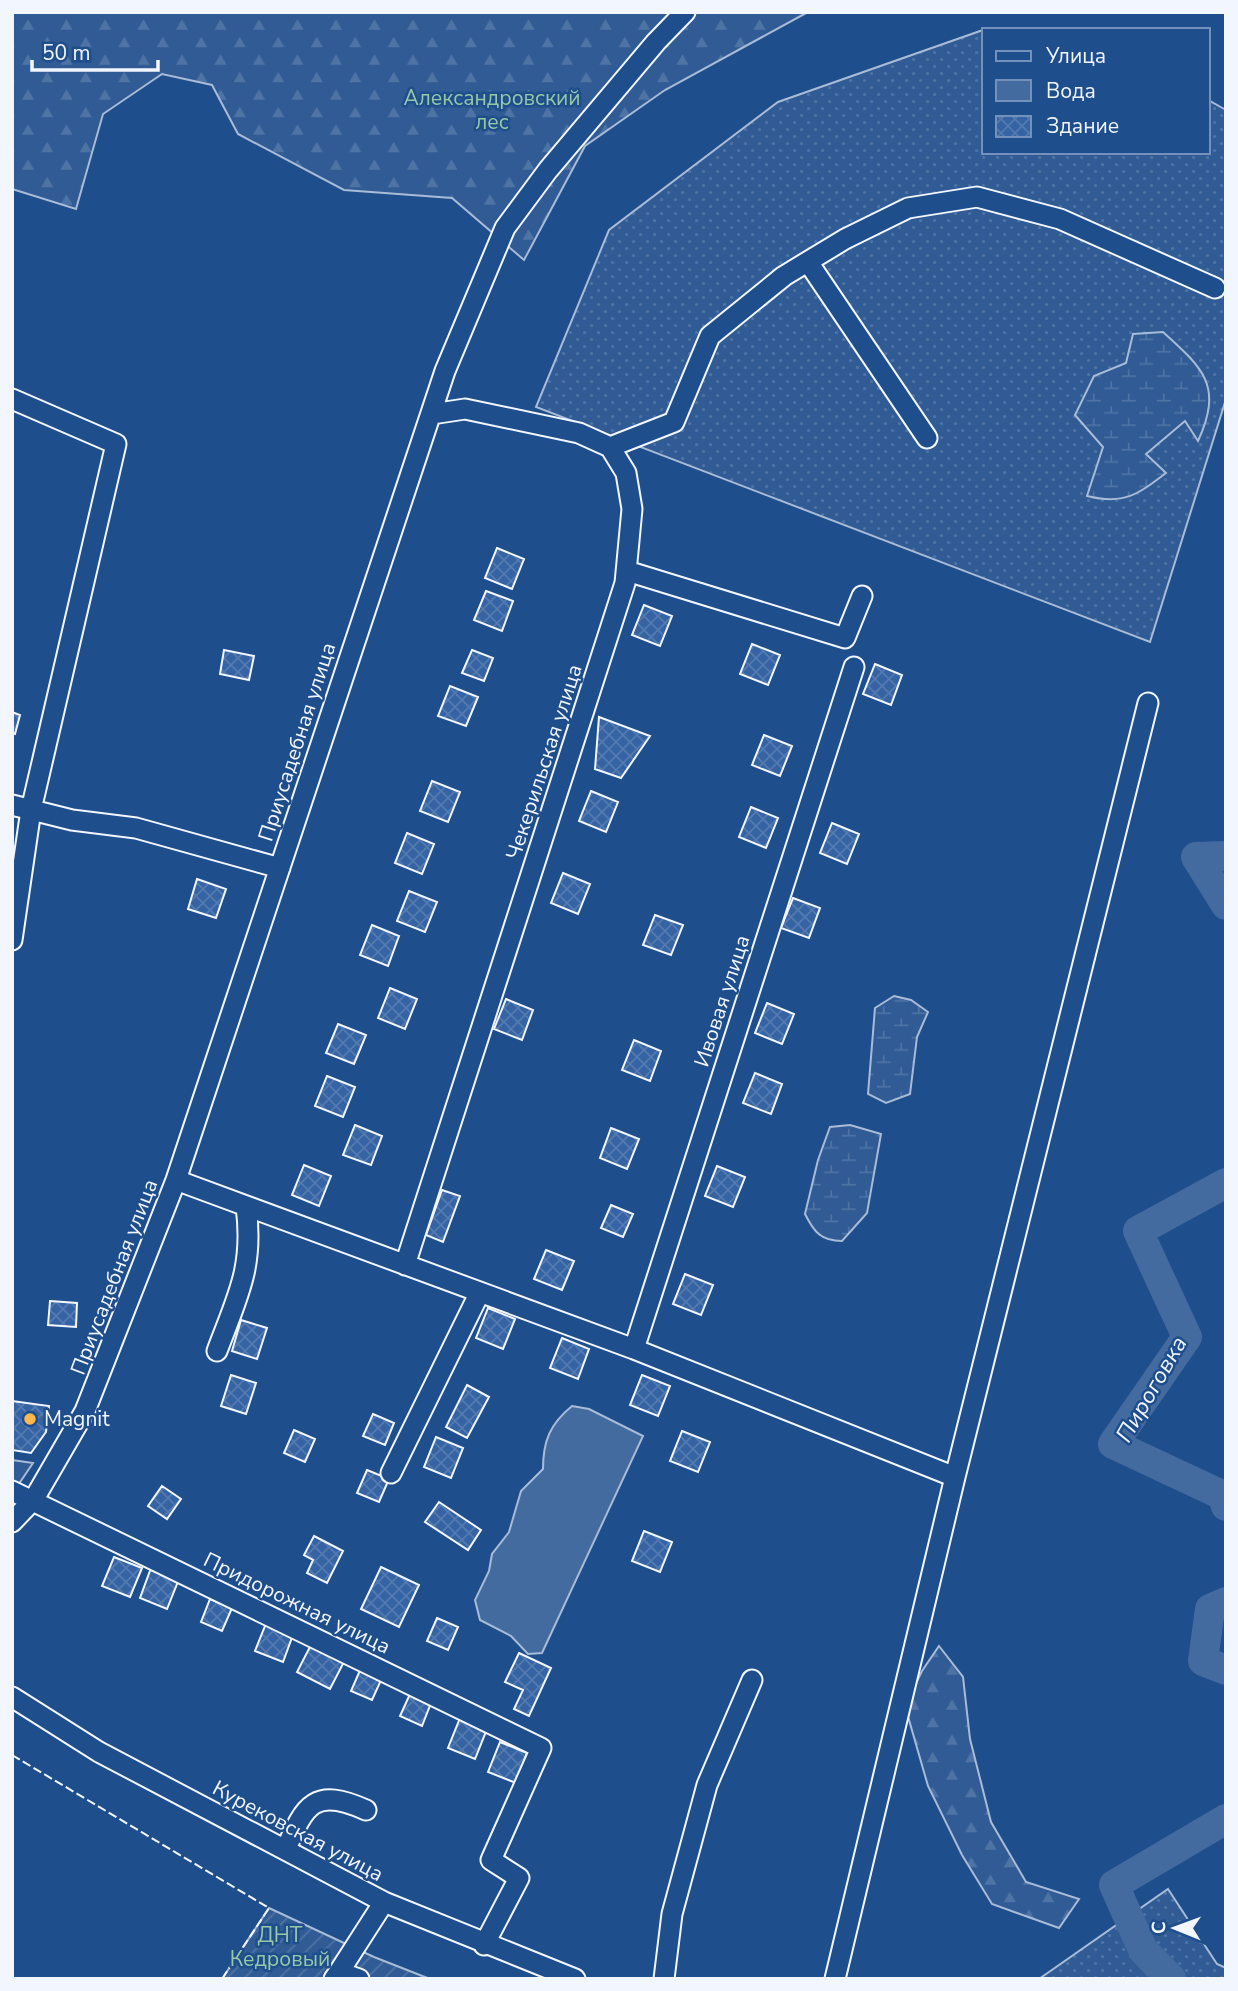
<svg xmlns="http://www.w3.org/2000/svg" width="1238" height="1991" font-family="'Nunito Sans',sans-serif">
  <style>
    .grass { fill: url(#grass-dots); stroke: #a8bbd7; stroke-width: 2 }
    .forest { fill: url(#forest-firs); stroke: #a8bbd7; stroke-width: 2 }
    .wetland { fill: url(#wetland-marsh); stroke: #a8bbd7; stroke-width: 2 }
    .built { fill: #305b95; stroke: #a8bbd7; stroke-width: 2 }
    .garden { fill: url(#garden-furrows); stroke: #a8bbd7; stroke-width: 2 }
    .water { fill: #446ba0; stroke: #a8bbd7; stroke-width: 2 }
    .lines { fill: none; stroke-linecap: round; stroke-linejoin: round }
    .river { stroke: #446ba0; stroke-width: 30 }
    .building { fill: url(#building-cross-hatch); stroke: #f2f6ff; stroke-width: 2 }
    .minor-casing { stroke: #f2f6ff; stroke-width: 23 }
    .minor { stroke: #1f4e8c; stroke-width: 19 }
    .fence { stroke: #f2f6ff; stroke-width: 2; stroke-dasharray: 9 3.5; stroke-linecap: butt }
    .poi-dot { fill: #ffb74d; stroke: #1f4e8c; stroke-width: 2.5 }
    .labels { text-anchor: middle; stroke-width: 5; stroke-linejoin: round; paint-order: stroke }
    .park-label { font-size: 21px; fill: #97c8a6; stroke: #1f4e8c }
    .street-label { font-size: 21px; fill: #f2f6ff; stroke: #1f4e8c }
    .poi-label { font-size: 21px; fill: #f2f6ff; stroke: #1f4e8c; text-anchor: start }
    .water-label { font-size: 23px; font-style: italic; fill: #f2f6ff; stroke: #1f4e8c }
  </style>
  <defs>
    <pattern id="grass-dots" width="8" height="8" patternUnits="userSpaceOnUse" patternTransform="scale(1.75)"><rect width="8" height="8" fill="#305b95"/><path d="M2 2h.1M6 6h.1" fill="none" stroke="#4e73a5" stroke-width="1.8" stroke-linecap="round"/></pattern>
    <pattern id="forest-firs" width="22" height="20" patternUnits="userSpaceOnUse" patternTransform="scale(1.75)"><rect width="22" height="20" fill="#305b95"/><path d="M5 1l3.5 6h-7zM16 11l3.5 6h-7z" fill="#4e73a5"/></pattern>
    <pattern id="wetland-marsh" width="20" height="14" patternUnits="userSpaceOnUse" patternTransform="scale(1.75)"><rect width="20" height="14" fill="#305b95"/><path d="M1 5h8M5 5V1M11 12h8M15 12V8" fill="none" stroke="#4e73a5"/></pattern>
    <pattern id="garden-furrows" width="10" height="10" patternUnits="userSpaceOnUse" patternTransform="scale(1.75)"><rect width="10" height="10" fill="#305b95"/><path d="M-1 1l2-2M0 10L10 0M9 11l2-2" fill="none" stroke="#4e73a5"/></pattern>
    <pattern id="building-cross-hatch" width="8" height="8" patternUnits="userSpaceOnUse" patternTransform="scale(1.75)"><rect width="8" height="8" fill="#3563a3"/><path d="M0 0l8 8M0 8l8-8" fill="none" stroke="#537ab1"/></pattern>
  </defs>
  <rect width="100%" height="100%" fill="#1f4e8c"/>
  <path class="grass" d="M983,30l1,122h224v-52l18,10v289l-76,243 -614,-235 73,-177 169,-128z
    M1168,1889l49,75 9,4v11h-187z"/>
  <path class="forest" d="M12,12h796l-143,78 -80,56 -61,114 -72,-62 -108,-8 -106,-56 -26,-49 -50,-11 -59,40 -27,95 -64,-20z
    M939,1646l24,31 7,62 21,83 35,60 53,17 -20,29 -67,-24 -30,-49 -34,-69 -23,-80 17,-35z"/>
  <path class="wetland" d="M1163,332c41,37 60,54 35,109l-13,-20 -39,33 20,19c-29,22 -42,32 -79,23l16,-49 -28,-32 19,-39 32,-13 7,-29z
    M894,996l17,4 17,12 -11,25 -7,57 -24,9 -18,-9 7,-86z
    M850,1125l31,9 -14,79 -25,28c-21,0 -28,-9 -37,-27l13,-54 12,-33z"/>
  <path class="built" d="M12,1460l21,3 -21,31z"/>
  <path class="garden" d="M269,1908l105,49 56,22h-208z"/>
  <path class="water" d="M572,1406l17,3 54,27 -101,217 -14,1 -17,-18 -31,-16 -5,-20 14,-29 3,-17 17,-22 12,-41 22,-22c0,-28 7,-45 29,-63z"/>
  <g class="lines">
    <path class="river" d="M1226,856l-30,1 30,48
      M1226,1183l-88,48 49,106 -74,107 109,51 4,11
      M1226,1602l-16,7 -7,52 23,9
      M1171,1979l-28,-29 -29,-65 112,-66"/>
  </g>
  <path class="building" d="M497,548l27,11 -12,30 -27,-11z
    M486,591l27,10 -11,30 -28,-11z
    M644,605l28,11 -12,30 -28,-11z
    M752,644l28,11 -12,30 -28,-11z
    M224,650l30,6 -5,24 -29,-6z
    M472,650l21,8 -9,23 -22,-8z
    M875,664l27,11 -11,30 -28,-11z
    M450,686l28,11 -12,29 -28,-10z
    M12,712l8,3 -5,19 -3,-1z
    M599,717l51,19 -29,42 -26,-9z
    M764,735l28,11 -12,30 -28,-11z
    M432,781l28,11 -12,30 -28,-11z
    M591,791l27,11 -12,30 -27,-11z
    M751,807l27,11 -12,30 -27,-11z
    M832,823l27,11 -12,30 -27,-11z
    M407,833l27,11 -12,30 -27,-11z
    M563,873l27,11 -12,30 -27,-11z
    M197,879l29,10 -10,29 -28,-9z
    M409,891l28,11 -12,30 -28,-11z
    M793,898l27,10 -11,30 -28,-10z
    M655,915l28,10 -12,30 -28,-10z
    M372,925l27,11 -11,30 -28,-11z
    M390,988l27,11 -12,30 -27,-11z
    M506,999l27,11 -11,30 -28,-11z
    M767,1003l27,11 -12,30 -27,-11z
    M338,1024l28,11 -12,29 -28,-11z
    M634,1040l27,11 -11,30 -28,-11z
    M755,1073l27,11 -11,30 -28,-11z
    M327,1076l28,11 -12,30 -28,-11z
    M355,1125l27,11 -11,29 -28,-10z
    M611,1128l28,11 -12,30 -27,-11z
    M304,1165l27,11 -12,30 -27,-11z
    M717,1166l28,11 -12,30 -28,-11z
    M442,1190l18,6 -17,46 -17,-7z
    M611,1205l22,9 -10,23 -22,-9z
    M546,1250l28,11 -12,29 -28,-11z
    M685,1274l28,11 -12,30 -28,-11z
    M50,1301l27,2 -1,24 -28,-2z
    M488,1308l27,11 -12,30 -27,-11z
    M241,1320l26,8 -10,31 -25,-8z
    M562,1338l27,11 -11,30 -28,-11z
    M231,1375l25,8 -10,31 -25,-8z
    M642,1375l28,11 -12,30 -28,-11z
    M467,1385l22,12 -22,41 -21,-11z
    M12,1401l37,5 -3,26 -15,21 -19,-3z
    M373,1414l21,9 -9,22 -22,-9z
    M294,1430l21,9 -10,23 -21,-9z
    M682,1431l28,11 -12,30 -28,-11z
    M436,1437l27,11 -12,30 -27,-11z
    M367,1470l22,9 -10,23 -22,-9z
    M162,1486l19,13 -14,20 -19,-13z
    M439,1502l42,28 -13,20 -43,-28z
    M644,1531l28,11 -12,30 -28,-11z
    M314,1536l29,15 -16,32 -20,-10 6,-13 -9,-5z
    M114,1557l28,11 -12,29 -28,-11z
    M381,1567l38,18 -20,42 -38,-18z
    M151,1568l28,11 -12,30 -27,-11z
    M210,1599l22,9 -10,23 -21,-9z
    M437,1618l21,9 -10,23 -21,-9z
    M267,1621l27,11 -11,30 -28,-11z
    M314,1639l33,17 -17,33 -33,-17z
    M519,1653l32,15 -22,48 -15,-7 9,-19 -18,-8z
    M361,1668l21,10 -10,22 -21,-9z
    M410,1694l21,9 -9,23 -22,-10z
    M460,1718l27,11 -12,30 -27,-11z
    M500,1742l27,11 -11,30 -28,-11z"/>
  <g class="lines">
    <defs>
      <path id="minor" d="M808,262l119,176
        M12,399l104,45 -85,366 -19,130
        M610,447l64,-25 36,-86 74,-60 61,-37 63,-31 69,-11 83,22 155,69
        M627,571l218,67 17,-42
        M12,805l60,15 64,8 144,40
        M176,1180l458,169 321,128
        M405,1265l220,-682 7,-74 -6,-36 -16,-26 -31,-14 -114,-24 -33,5
        M634,1349l220,-682
        M217,1351c21,-56 37,-84 29,-145
        M391,1473l89,-181
        M12,1491l529,257 -50,112 28,18 -35,67
        M12,1522l22,-23 51,-88 91,-231 269,-809 60,-143 43,-58 108,-128 29,-30
        M12,1697l87,55 285,150 191,77
        M286,1849c19,-45 29,-62 80,-39
        M339,1972l45,-70
        M334,1979l5,-7 20,7
        M664,1979l8,-65 35,-129 45,-105
        M835,1979l120,-502 193,-774"/>
    </defs>
    <use href="#minor" class="minor-casing"/>
    <use href="#minor" class="minor"/>
    <path class="fence" d="M12,1755l257,153 -47,71"/>
  </g>
  <circle class="poi-dot" cx="30" cy="1419" r="7"/>
  <g class="labels">
    <g class="park-label">
      <text x="492" y="105">Александровский<tspan x="492" dy="24">лес</tspan></text>
      <text x="280" y="1942">ДНТ<tspan x="280" dy="24">Кедровый</tspan></text>
    </g>
    <g class="street-label">
      <text transform="translate(297 742) rotate(-72)" y="7">Приусадебная улица</text>
      <text transform="translate(544 762) rotate(-72)" y="7">Чекерильская улица</text>
      <text transform="translate(722 1001) rotate(-72)" y="7">Ивовая улица</text>
      <text transform="translate(114 1277) rotate(-69)" y="7">Приусадебная улица</text>
      <text transform="translate(297 1603) rotate(26)" y="7">Придорожная улица</text>
      <text transform="translate(298 1831) rotate(28)" y="7">Курековская улица</text>
    </g>
    <g class="poi-label">
      <text x="44" y="1426">Magnit</text>
    </g>
    <g class="water-label">
      <text transform="translate(1151 1389) rotate(-60)" y="8">Пироговка</text>
    </g>
  </g>
  <rect width="1238" height="1991" fill="none" stroke="#f2f6ff" stroke-width="28"/>
  <rect x="982" y="28" width="228" height="126" fill="#1f4e8c" stroke="#7391ba" stroke-width="2"/>
  <rect x="996" y="51" width="35" height="10" fill="#1f4e8c" stroke="#7391ba" stroke-width="2"/>
  <text x="1046" y="63" font-size="21" fill="#f2f6ff">Улица</text>
  <rect x="996" y="80" width="35" height="21" fill="#446ba0" stroke="#7391ba" stroke-width="2"/>
  <text x="1046" y="98" font-size="21" fill="#f2f6ff">Вода</text>
  <rect x="996" y="116" width="35" height="21" fill="url(#building-cross-hatch)" stroke="#7391ba" stroke-width="2"/>
  <text x="1046" y="133" font-size="21" fill="#f2f6ff">Здание</text>
  <g transform="translate(1175 1928) rotate(271)" stroke="#1f4e8c" stroke-width="5" paint-order="stroke">
  <path d="M0-5L12 26L0 18L-12 26Z" fill="#f2f6ff"/>
  <text y="-10" font-size="19" font-weight="bold" text-anchor="middle" fill="#f2f6ff">С</text>
  </g>
  <path d="M32 60v10h126v-10" fill="none" stroke="#f2f6ff" stroke-width="3.5"/>
  <text x="42" y="60" font-size="21" fill="#f2f6ff" stroke="#1f4e8c" stroke-width="5" paint-order="stroke">50 m</text>
</svg>
